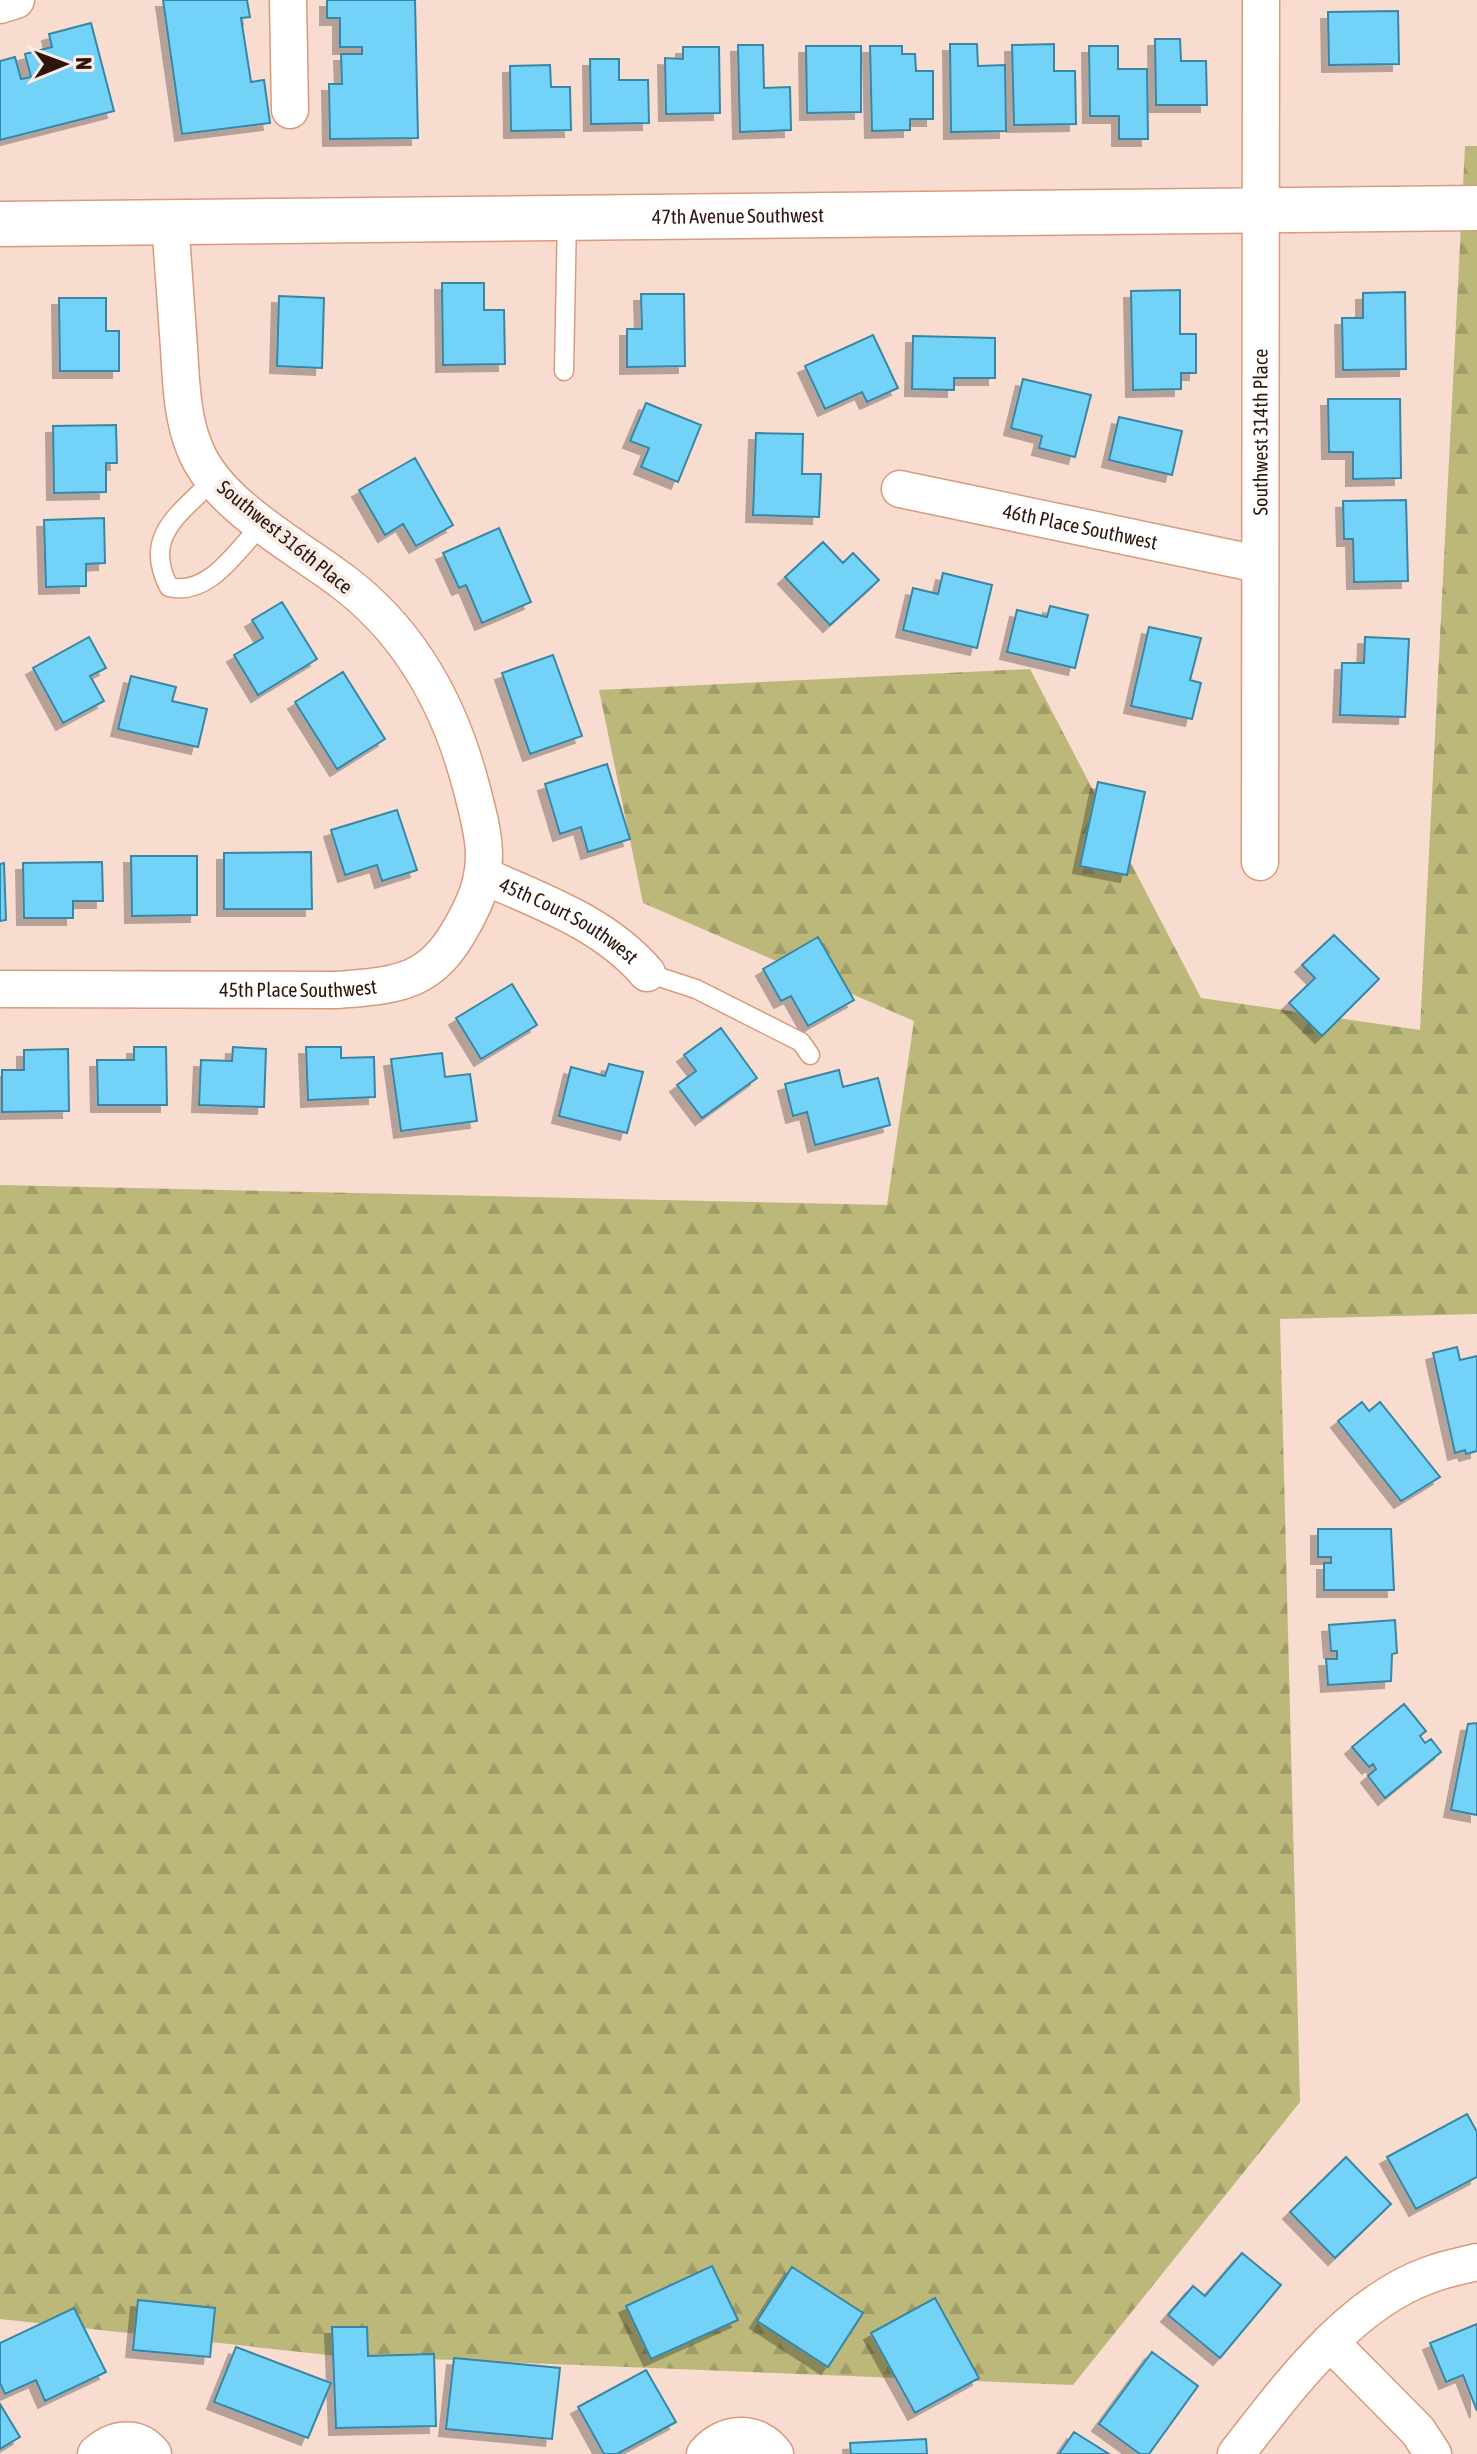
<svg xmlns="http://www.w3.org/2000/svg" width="1477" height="2454" font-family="'Asap Condensed',sans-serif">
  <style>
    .forest { fill: url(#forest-firs) }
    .building { fill: #73d2f7; stroke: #3986a4; stroke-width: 2; filter: url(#shadow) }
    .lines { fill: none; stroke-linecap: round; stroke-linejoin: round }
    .lane-casing { stroke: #da9b7d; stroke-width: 21 }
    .street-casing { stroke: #da9b7d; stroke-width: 39 }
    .secondary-casing { stroke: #da9b7d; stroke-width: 47 }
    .lane { stroke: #fff; stroke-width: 18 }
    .street { stroke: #fff; stroke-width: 36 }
    .secondary { stroke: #fff; stroke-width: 44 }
    .labels { text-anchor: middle; stroke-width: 8; stroke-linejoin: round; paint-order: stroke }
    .street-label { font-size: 20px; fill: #2e160b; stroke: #faece6 }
  </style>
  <defs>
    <pattern id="forest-firs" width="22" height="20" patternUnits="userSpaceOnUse" patternTransform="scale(2)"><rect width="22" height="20" fill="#bbb87a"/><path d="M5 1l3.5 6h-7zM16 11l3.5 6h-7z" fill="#a19d68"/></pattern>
    <filter id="shadow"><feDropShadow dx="-7" dy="7" stdDeviation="0" flood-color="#0004"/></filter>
  </defs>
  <rect width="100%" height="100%" fill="#f7dccf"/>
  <path class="forest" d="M1465,146h12v1168l-197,5 20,783 -227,283 -745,-30 -328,-36v-1134l887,20 27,-184 -271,-118 -44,-213 431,-21 171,329 219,32z"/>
  <path class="building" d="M163,0h84l3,17 -9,1 10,64 13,-2 6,43 -88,11z
    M327,0h88l3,138 -88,1 -1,-55h13l-1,-30h21v-7h-22v-29h-13z
    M1398,11l1,53 -70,1 -1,-53z
    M91,23l23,88 -114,29v-79l15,-4 6,22 10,-2 -6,-23 27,-7 -3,-13z
    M1155,39h25l1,22h25l1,44h-51z
    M950,44h27l1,22 27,-1 1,66 -55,1z
    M1054,44v27h21l1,53 -62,1 -2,-80z
    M738,45h25l1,43 26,-1 1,43 -51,2z
    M806,46h55v66l-54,1z
    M870,46h32v8h13l1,17h17v48h-23v11l-38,1z
    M1089,46h29v23h29l1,70h-29v-23h-29z
    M683,47h36l1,66 -54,1 -1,-56 18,1z
    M590,59h29v21h29l1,43 -58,1z
    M550,65l1,22h19l1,43 -60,1 -1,-65z
    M442,283h42v27h20l1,54 -62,1z
    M1180,290v44h16v39h-15v16l-48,1 -2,-99z
    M1405,292l1,77 -63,1 -1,-52h21v-25z
    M641,294h43l1,72 -58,1v-38h15z
    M279,296l45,2 -2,70 -45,-2z
    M59,298h47v33h13v40h-59z
    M873,335l25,53 -31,14 -5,-10 -37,17 -20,-43z
    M913,336l82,2v40h-41v12l-42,-1z
    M1023,379l68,16 -16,62 -36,-9 3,-12 -31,-8z
    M1328,399h72l1,79 -48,1v-27h-24z
    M646,403l55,22 -23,57 -37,-15 8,-19 -19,-7z
    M1119,417l63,14 -10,44 -63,-15z
    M116,425l1,38h-11v29l-52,1 -1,-67z
    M756,433l47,1 -1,40h19l-2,43 -66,-2z
    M415,458l38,67 -37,21 -13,-22 -18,11 -26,-45z
    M1406,500l2,81 -54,1 -1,-43h-9l-1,-38z
    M104,518l1,45 -19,1v22l-40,1 -2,-67z
    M499,528l32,74 -49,21 -16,-38 -7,3 -16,-35z
    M823,542l20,21 10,-10 26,27 -49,45 -45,-48z
    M943,573l49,12 -15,63 -74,-18 10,-42 25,6z
    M282,602l35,57 -59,36 -24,-40 29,-17 -11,-18z
    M1050,606l38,9 -13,53 -68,-16 10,-42 30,7z
    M1149,627l52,11 -11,42 11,3 -9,36 -61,-13z
    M89,637l17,31 -16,8 14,25 -41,22 -30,-55z
    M1365,637l44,2 -4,78 -65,-2 2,-52h22z
    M553,655l29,81 -52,18 -28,-81z
    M343,672l42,67 -48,30 -42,-67z
    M131,676l45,11 -4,14 35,8 -9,38 -80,-18z
    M607,764l23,75 -42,13 -7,-25 -21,7 -15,-50z
    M1098,782l47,10 -18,83 -47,-9z
    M397,810l20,60 -35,11 -5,-16 -32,10 -14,-45z
    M311,852l1,57h-88v-56z
    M131,856h66v59l-65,1z
    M102,862l1,39h-30v17h-49l-1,-55z
    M4,863l2,57 -6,1v-57z
    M1334,935l45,44 -57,57 -33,-33 26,-25 -13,-13z
    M818,937l36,63 -46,26 -17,-30 -10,5 -18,-32z
    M512,984l25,41 -56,34 -25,-41z
    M721,1028l36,50 -55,40 -25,-33 19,-14 -12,-16z
    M134,1047h32l1,58h-69l-1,-45h37z
    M233,1047l33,2 -2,58 -65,-2 2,-45 31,1z
    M306,1047h35v11l33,-1 1,40 -67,3z
    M68,1049l1,62 -67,1v-42h22v-20z
    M442,1053l3,24 25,-3 7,47 -76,10 -10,-72z
    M609,1064l34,8 -16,61 -68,-17 12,-49 34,9z
    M839,1070l4,17 35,-9 12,47 -75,20 -8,-33 -14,4 -8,-32z
    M1457,1347l3,13 17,-4v95l-11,3 -1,-4 -10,3 -22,-100z
    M1362,1402l7,9 11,-9 60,75 -39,24 -63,-80z
    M1318,1529h73l3,61h-70v-27h7v-6h-13z
    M1395,1620l2,33 -5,1 -1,27 -63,4 -2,-26h11v-8h-6l-2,-26z
    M1404,1704l22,27 -6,5 5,7 6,-4 10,13 -56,46 -17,-22 8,-7 -3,-5 -4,3 -17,-20z
    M1477,1723v92l-26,-5 17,-86z
    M1467,2114l10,18v45l-61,32 -29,-52z
    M1346,2157l45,47 -56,54 -45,-46z
    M1242,2253l39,32 -61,73 -52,-43 25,-29 12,10z
    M712,2266l26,54 -87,39 -25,-53z
    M792,2267l71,46 -35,54 -71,-46z
    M935,2298l44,80 -64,35 -44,-80z
    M138,2300l77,8 -5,49 -77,-7z
    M74,2308l32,64 -61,29 -9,-21 -31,14 -5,-11v-40z
    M1477,2324v87l-14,-36 -17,7 -16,-39z
    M332,2327h35l1,29 66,-2 2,72 -100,2z
    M236,2347l95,36 -23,55 -94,-36z
    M1152,2352l46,34 -49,68h-9l-41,-30z
    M454,2358l106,10 -8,71 -106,-10z
    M646,2370l30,52 -59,32h-13l-26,-47z
    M0,2404l20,33 -20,12z
    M1074,2432l35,22h-50z
    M926,2439l1,15h-76l-1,-11z"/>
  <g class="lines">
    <defs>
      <path id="lane" d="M564,371l3,-154
        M213,480c-33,34 -71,56 -44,107 40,10 69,-38 94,-64
        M647,973l49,16 105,53 9,13"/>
      <g id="street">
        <path d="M288,0l2,110"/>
        <path d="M0,5l16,-5"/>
        <path id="s1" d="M900,489l358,75"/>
        <path id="s2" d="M1260,862l1,-862"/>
        <path id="s3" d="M484,876c58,26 120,47 163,97"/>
        <path id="s4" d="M0,989l337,1c74,-5 100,-11 134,-81 22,-44 12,-77 0,-123 -21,-80 -61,-154 -129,-205 -46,-35 -125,-76 -147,-132 -13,-30 -14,-68 -16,-101 -3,-42 -6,-85 -9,-127"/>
        <path d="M1330,2342l88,89 15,23"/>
        <path d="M96,2454c18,-16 41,-20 57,0"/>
        <path d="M705,2454c19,-23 52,-25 70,0"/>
        <path d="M1236,2454c51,-65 112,-150 193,-179 15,-6 32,-9 48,-13"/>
      </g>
      <g id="secondary">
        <path id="s5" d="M0,224l1477,-16"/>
      </g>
    </defs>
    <use href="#lane" class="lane-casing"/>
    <use href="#street" class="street-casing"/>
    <use href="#secondary" class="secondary-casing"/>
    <use href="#lane" class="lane"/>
    <use href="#street" class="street"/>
    <use href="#secondary" class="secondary"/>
  </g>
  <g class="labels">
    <g class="street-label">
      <text dy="7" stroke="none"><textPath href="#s5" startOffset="738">47th Avenue Southwest</textPath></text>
      <text dy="7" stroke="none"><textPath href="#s2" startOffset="430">Southwest 314th Place</textPath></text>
      <text dy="7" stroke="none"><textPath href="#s1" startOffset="184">46th Place Southwest</textPath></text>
      <text transform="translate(285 537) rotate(39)" y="7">Southwest 316th Place</text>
      <text dy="7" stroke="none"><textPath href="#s3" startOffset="96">45th Court Southwest</textPath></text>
      <text dy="7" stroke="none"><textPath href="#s4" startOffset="298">45th Place Southwest</textPath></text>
    </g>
  </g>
  <g transform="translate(64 64) rotate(89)" stroke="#faece6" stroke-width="6" paint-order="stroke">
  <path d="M0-6L14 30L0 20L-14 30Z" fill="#2e160b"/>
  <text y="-12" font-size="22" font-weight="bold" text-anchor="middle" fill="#2e160b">N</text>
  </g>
</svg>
